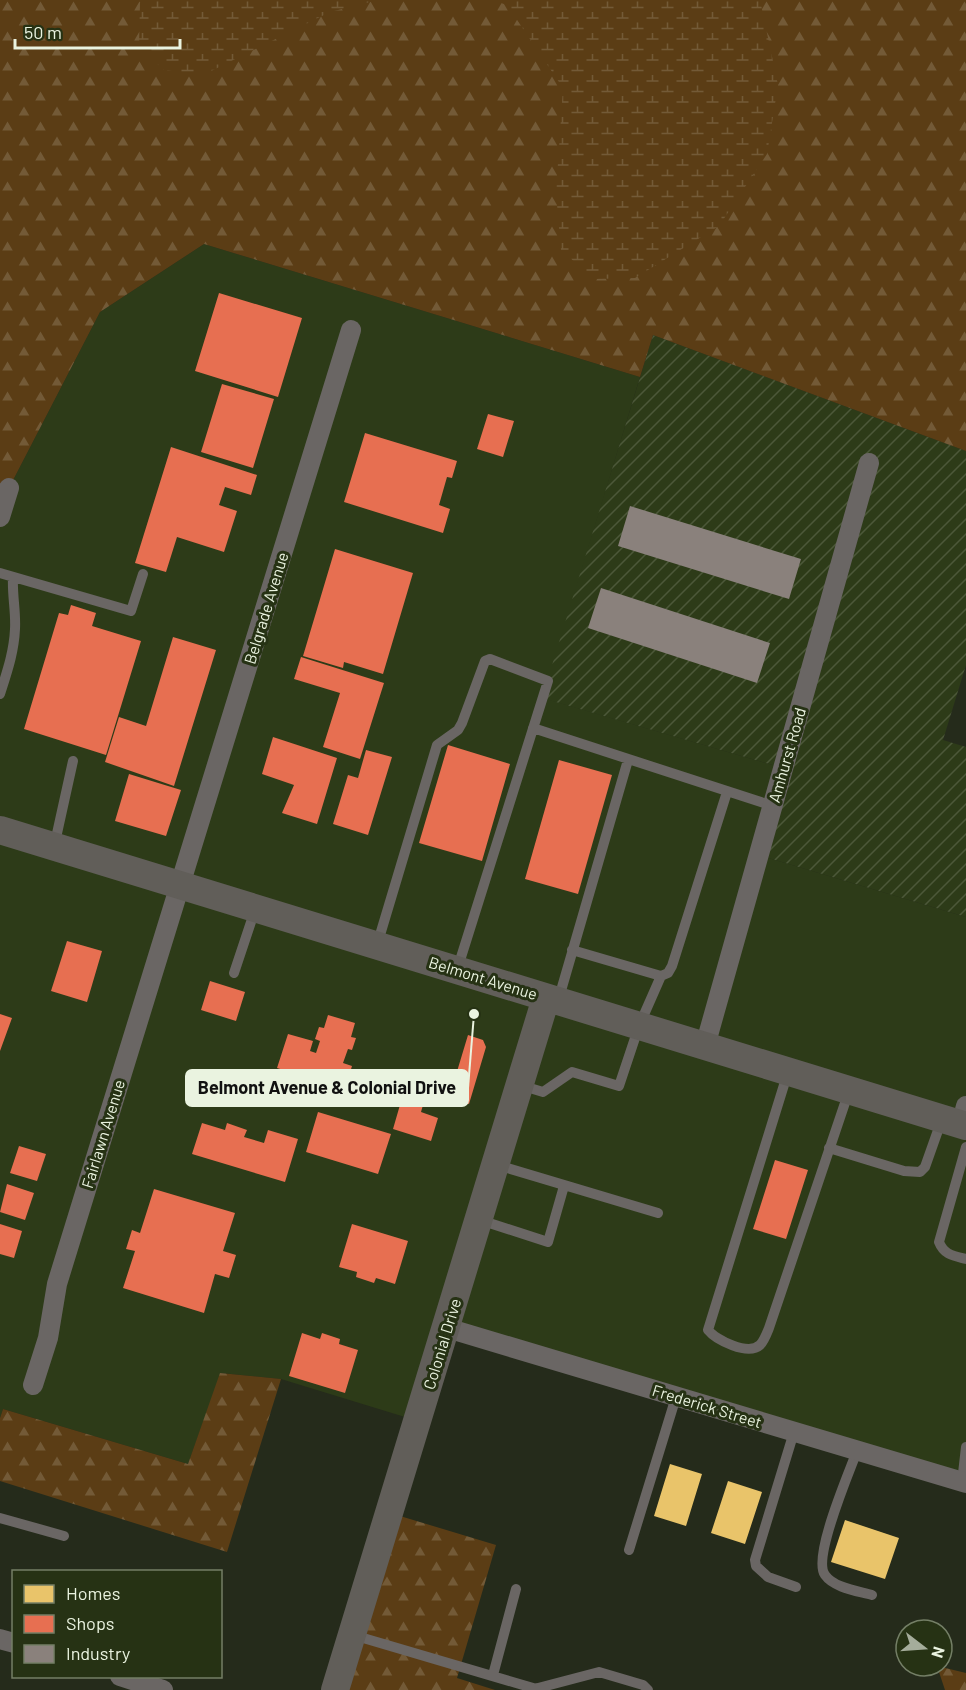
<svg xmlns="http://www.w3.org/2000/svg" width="966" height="1690" font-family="Barlow,sans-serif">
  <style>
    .built { fill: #2d3b18 }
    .industrial { fill: url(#industrial-furrows) }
    .forest { fill: url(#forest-firs) }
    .wetland { fill: url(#wetland-marsh) }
    .homes { fill: #e9c46a }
    .shops { fill: #e76f51 }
    .industry { fill: #8a817c }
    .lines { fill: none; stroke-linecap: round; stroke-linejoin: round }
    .lane { stroke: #6a6664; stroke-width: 10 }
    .street { stroke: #6a6664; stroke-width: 20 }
    .secondary { stroke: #615e59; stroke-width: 28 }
    .labels { text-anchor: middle; stroke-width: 6; stroke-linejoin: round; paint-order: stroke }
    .street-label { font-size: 16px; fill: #eaf3e0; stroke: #263214 }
    .leader { fill: none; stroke: #eaf3e0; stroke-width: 2 }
    .callout-dot { fill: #eaf3e0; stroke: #263214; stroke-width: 2 }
    .callout { fill: #eaf3e0; stroke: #eaf3e0; stroke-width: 2 }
    .callout-label { font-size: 18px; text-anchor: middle; font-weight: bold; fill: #111 }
  </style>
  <defs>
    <pattern id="industrial-furrows" width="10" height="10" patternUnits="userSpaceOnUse" patternTransform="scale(1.5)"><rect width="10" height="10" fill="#2d3b18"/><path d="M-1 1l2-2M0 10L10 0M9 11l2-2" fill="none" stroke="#4c5839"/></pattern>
    <pattern id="forest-firs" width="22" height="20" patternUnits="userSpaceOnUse" patternTransform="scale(1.5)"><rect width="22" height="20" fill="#5b3d15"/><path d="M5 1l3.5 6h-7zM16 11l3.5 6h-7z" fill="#735a37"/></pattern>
    <pattern id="wetland-marsh" width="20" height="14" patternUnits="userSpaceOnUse" patternTransform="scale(1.5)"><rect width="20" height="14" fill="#5b3d15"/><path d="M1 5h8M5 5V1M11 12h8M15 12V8" fill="none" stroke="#735a37"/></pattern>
  </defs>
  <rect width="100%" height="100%" fill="#252b1b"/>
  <path class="built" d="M204,244l436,133 -97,321 240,70 -24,87 207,62v566l-519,-155 -29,93 -137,-42 -60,-6 -33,91 -185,-55 -3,9v-901l9,-29 91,-176z"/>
  <path class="industrial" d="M653,335l313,116v214l-23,75 23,7v170l-207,-62 24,-87 -241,-70z"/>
  <path class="forest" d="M0,0h966v451l-313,-116 -13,42 -436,-133 -104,68 -91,176 -9,29z
    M220,1373l61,6 -54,173 -227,-71v-63l3,-9 185,55z
    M390,1513l106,32 -39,133 38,12h-160z
    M937,1666l29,7v17h-21z"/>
  <path class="wetland" d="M143,0h235l-48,12 -127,63 -39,-5 -25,-23 1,-44z
    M492,0h268l18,85 -11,69 -48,72 -84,52 -41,1 -33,-29 -5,-57 7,-105 -56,-83z"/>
  <path class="homes" d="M670,1464l32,10 -16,52 -32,-10z
    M728,1481l34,11 -17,52 -34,-11z
    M845,1520l54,18 -14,41 -54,-17z"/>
  <path class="shops" d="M219,293l83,25 -24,79 -83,-26z
    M222,384l52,15 -21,69 -52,-16z
    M488,414l26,7 -11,36 -26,-8z
    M365,433l92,28 -5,17 -5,-1 -8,28 11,4 -7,24 -99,-31z
    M171,447l86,28 -6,20 -26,-8 -6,18 18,6 -13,41 -47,-15 -11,35 -31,-9z
    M335,549l78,24 -30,101 -39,-12 -1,6 -40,-12z
    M71,605l25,8 -4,13 49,15 -35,114 -82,-26 35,-116 9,2z
    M173,637l43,13 -42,136 -69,-24 14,-45 27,9z
    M301,657l83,26 -24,76 -37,-12 17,-54 -46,-14z
    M273,737l64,21 -20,66 -35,-11 12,-28 -32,-11z
    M448,745l62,19 -28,97 -63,-18z
    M366,750l26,7 -24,78 -35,-11 15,-49 10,3z
    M559,760l53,15 -34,119 -53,-15z
    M129,774l52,16 -15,46 -51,-15z
    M67,941l35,10 -15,51 -36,-11z
    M210,981l35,11 -9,29 -35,-11z
    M0,1014l12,4 -12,33z
    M328,1015l27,8 -4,14 5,1 -4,12 -4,-1 -5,14 9,3 -7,23 -68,-21 11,-34 25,7 -3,10 6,2 4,-12 -5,-2 4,-12 5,1z
    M468,1035l15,5 3,7 -17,57 -20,-6z
    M402,1098l21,7 -2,7 17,6 -7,23 -38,-12z
    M318,1112l73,22 -13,40 -72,-22z
    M202,1123l23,7 2,-7 20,7 -3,7 20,6 4,-13 30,9 -13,43 -93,-28z
    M19,1146l27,8 -9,27 -27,-8z
    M775,1160l33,10 -22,69 -33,-10z
    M7,1184l27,9 -9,27 -25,-8z
    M154,1189l81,24 -12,38 13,4 -7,23 -14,-4 -11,39 -81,-25 12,-37 -9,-2 6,-19 8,3z
    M0,1224l22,7 -8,27 -14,-4z
    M352,1224l56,17 -13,43 -19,-6 -2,5 -18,-6 1,-5 -18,-5z
    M302,1333l18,6 2,-6 18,6 -1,5 19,6 -13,43 -56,-17z"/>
  <path class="industry" d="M630,506l171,53 -12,40 -171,-53z
    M601,588l169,55 -13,40 -169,-55z"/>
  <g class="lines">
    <path class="lane" d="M0,573l131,38 12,-37
      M0,694c7,-22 14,-42 15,-65 1,-18 -3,-34 -2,-52
      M533,728l240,78
      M54,847l19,-86
      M377,945l60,-200 21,-15 4,-7 23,-62 5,-2 58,22 -91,289
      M234,973l21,-63
      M661,976l7,-3 4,-7 55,-174
      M558,1001l70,-241
      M788,1072l-80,258c8,10 40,26 52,15 4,-4 7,-12 9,-17l80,-237
      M520,1085l23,7 29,-20 47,14 20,-60 22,-50 -89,-26
      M966,1147l-27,95c5,13 15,14 27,17
      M829,1148l75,23 16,1 5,-5 17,-48
      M497,1165l161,48
      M480,1220l68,22 16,-56
      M794,1432l-39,128 1,6 12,11 28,10
      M857,1451c-8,22 -45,107 -32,124 9,13 33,16 47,20
      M962,1482l4,-35
      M0,1518l64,18
      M629,1550l47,-153
      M353,1635l187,55
      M493,1675l23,-86
      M538,1688l61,-16 44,13 5,5"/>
    <path class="street" d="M0,517l9,-29
      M705,1046l164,-583
      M961,1125l5,-19
      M447,1328l519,155
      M33,1385l15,-47 9,-54 294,-954
      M0,1639l14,4
      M120,1676l43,14"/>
    <path class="secondary" d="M0,830l966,296
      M335,1690l211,-692"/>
  </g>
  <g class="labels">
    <g class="street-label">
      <text transform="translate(266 608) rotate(-73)" y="6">Belgrade Avenue</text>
      <text transform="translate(787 755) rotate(-74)" y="6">Amhurst Road</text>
      <text transform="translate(483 978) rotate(17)" y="6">Belmont Avenue</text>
      <text transform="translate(103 1134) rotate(-73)" y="6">Fairlawn Avenue</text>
      <text transform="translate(442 1344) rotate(-73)" y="6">Colonial Drive</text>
      <text transform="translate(707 1406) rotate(17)" y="6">Frederick Street</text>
    </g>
  </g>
  <path class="leader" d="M474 1014L468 1088"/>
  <circle class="callout-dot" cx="474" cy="1014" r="6"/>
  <rect class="callout" x="186" y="1070" width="282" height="36" rx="6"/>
  <g class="callout-label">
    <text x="327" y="1094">Belmont Avenue &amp; Colonial Drive</text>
  </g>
  <rect x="12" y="1570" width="210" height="108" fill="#263214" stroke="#747f66" stroke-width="1.5"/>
  <rect x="24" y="1585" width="30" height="18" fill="#e9c46a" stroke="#747f66" stroke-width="1.5"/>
  <text x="66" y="1600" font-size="18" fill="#eaf3e0">Homes</text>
  <rect x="24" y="1615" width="30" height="18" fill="#e76f51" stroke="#747f66" stroke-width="1.5"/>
  <text x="66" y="1630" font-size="18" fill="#eaf3e0">Shops</text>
  <rect x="24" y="1645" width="30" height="18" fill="#8a817c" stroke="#747f66" stroke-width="1.5"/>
  <text x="66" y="1660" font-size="18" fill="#eaf3e0">Industry</text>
  <g transform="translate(924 1648) rotate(107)"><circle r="28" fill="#263214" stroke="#747f66" stroke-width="1.5"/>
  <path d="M0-4.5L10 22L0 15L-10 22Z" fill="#a5ad9b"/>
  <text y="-9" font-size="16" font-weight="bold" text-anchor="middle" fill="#eaf3e0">N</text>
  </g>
  <path d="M15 39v9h165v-9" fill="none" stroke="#eaf3e0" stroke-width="3"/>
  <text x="24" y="39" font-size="18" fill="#eaf3e0" stroke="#263214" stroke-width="4.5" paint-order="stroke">50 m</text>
</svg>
